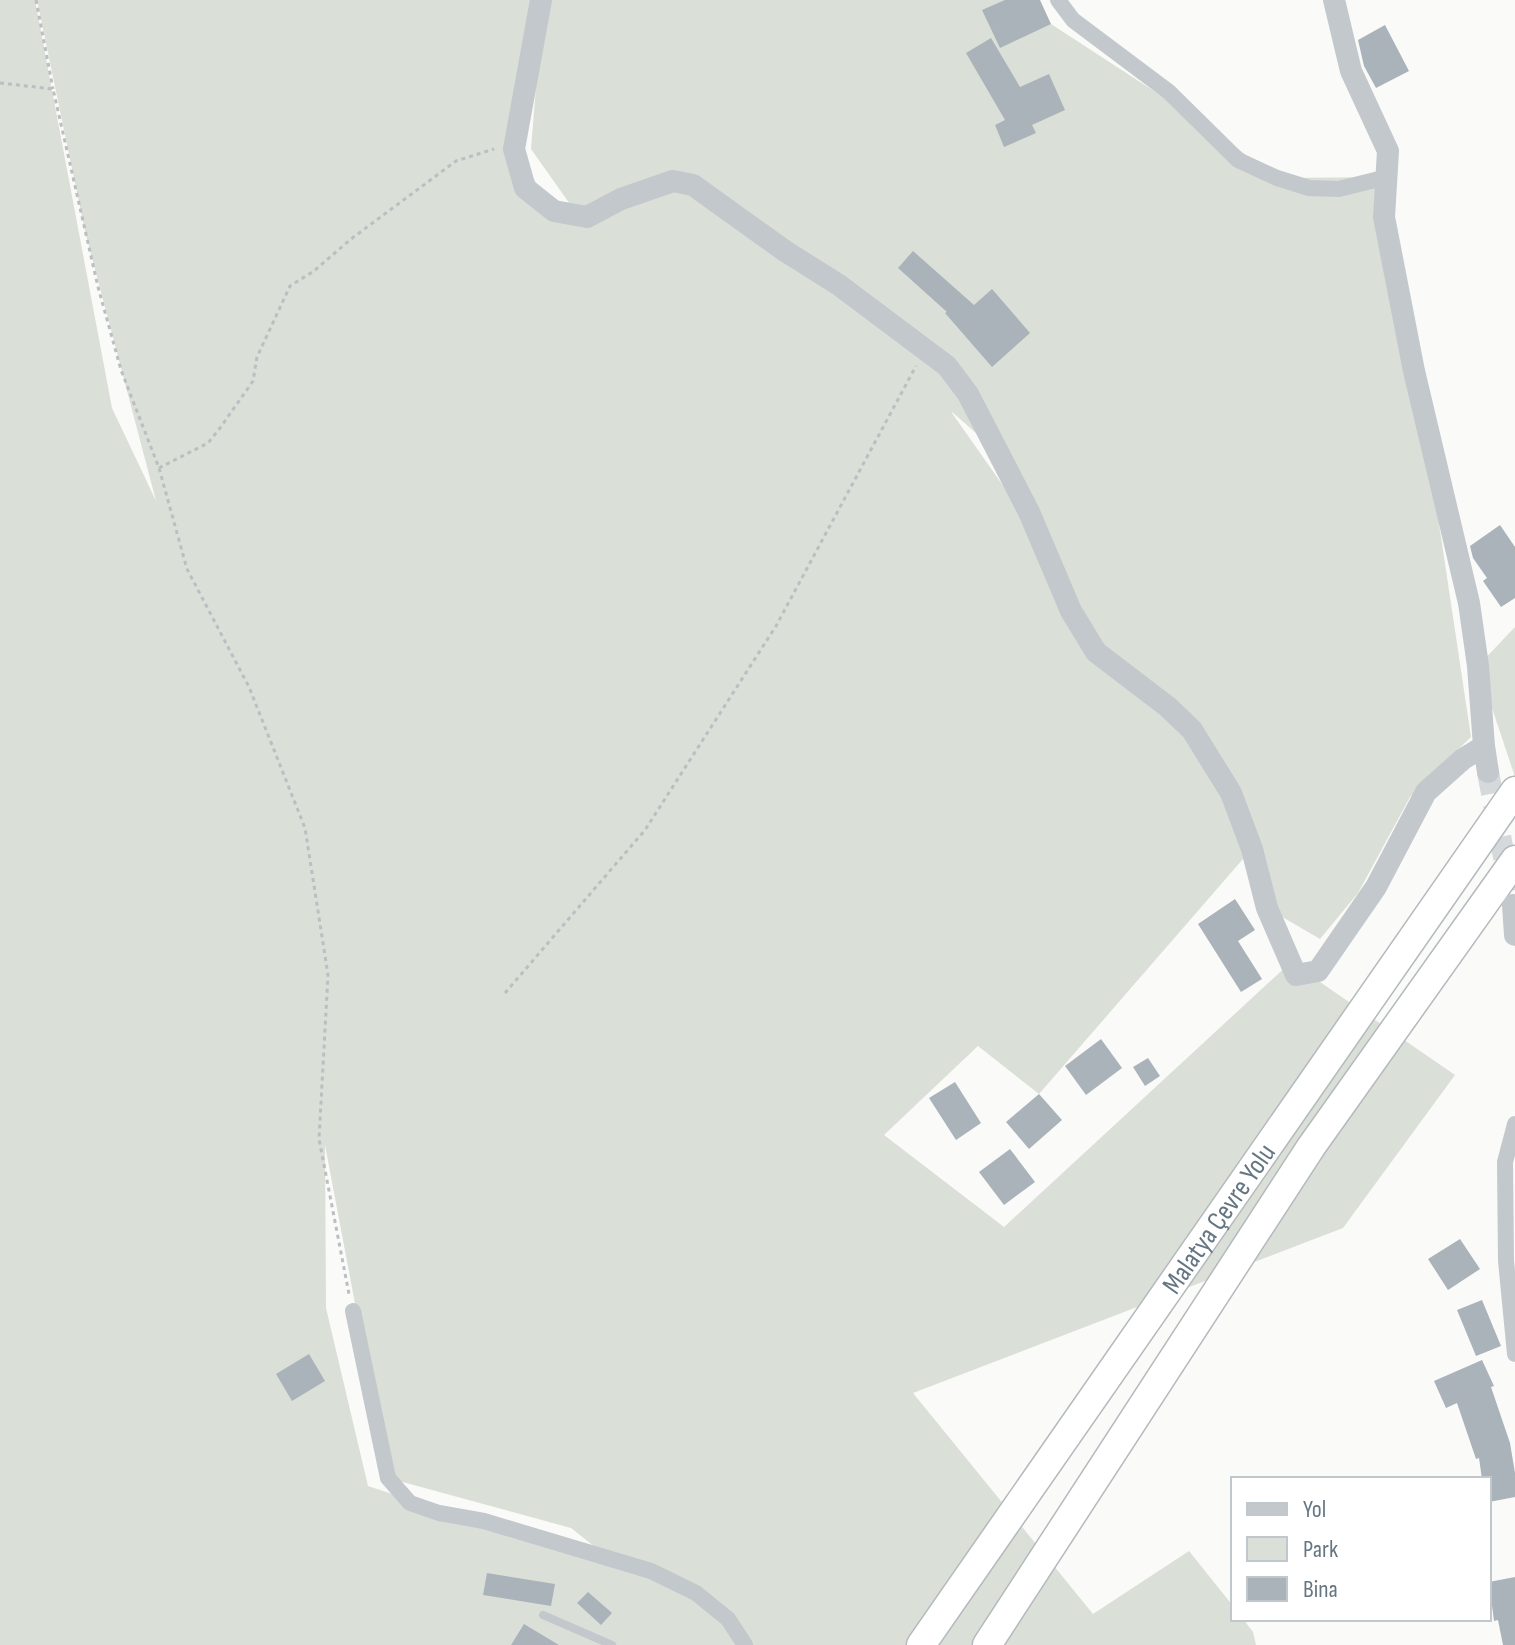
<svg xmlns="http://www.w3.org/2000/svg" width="1515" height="1645" font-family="'Sofia Sans Condensed',sans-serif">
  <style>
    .green { fill: #dadfd7; fill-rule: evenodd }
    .building { fill: #aab3b9 }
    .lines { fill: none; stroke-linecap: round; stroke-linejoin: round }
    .tertiary-tunnel { stroke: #d5d9db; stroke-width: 22; stroke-dasharray: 22 11; stroke-linecap: butt }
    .trunk-casing { stroke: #b4b9bd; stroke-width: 31 }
    .path { stroke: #bbbfc2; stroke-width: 3; stroke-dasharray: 4 4; stroke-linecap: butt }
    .service { stroke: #c3c8cc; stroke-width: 8 }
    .minor { stroke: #c3c8cc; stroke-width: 16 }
    .tertiary { stroke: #c3c8cc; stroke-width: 22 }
    .trunk { stroke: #fff; stroke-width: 28 }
    .labels { text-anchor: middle; stroke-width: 8; stroke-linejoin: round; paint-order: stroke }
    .street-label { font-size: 28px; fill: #657683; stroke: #fff }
  </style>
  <rect width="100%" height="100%" fill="#fafaf8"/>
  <path class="green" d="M0,0h35l77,408 44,93 -71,-270 -48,-231h504l-27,149 40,61 18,-3 -41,-58 12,-149h491l17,24 152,99 74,55 110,-1 84,560 -61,60 -52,96 -38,46 -53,-31 -18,-56 -210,242 -61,-48 -94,89 120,92 287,-265 164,113 -112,153 -430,165 180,221 96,-63 44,55v13h10l10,13 3,13h-1256zM952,412l57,50 37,85 -94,-134zM325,1145l63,333 183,50 53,42 -256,-84 -42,-178z
    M1515,627v150l-37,-111z"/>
  <path class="building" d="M1005,0h35l11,24 -51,24 -18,-38z
    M1385,25l24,46 -33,17 -12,-22 -6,-26z
    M991,38l29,49 29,-13 16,36 -33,15 4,8 -32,14 -9,-22 10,-5 -39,-67z
    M913,251l61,54 18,-16 38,44 -38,34 -47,-54 2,-1 -49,-44z
    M1500,525l15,22v51l-14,9 -18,-26 4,-3 -14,-20 -3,-12z
    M1235,899l20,31 -17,11 24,38 -21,13 -43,-68z
    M1101,1039l21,29 -36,27 -21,-29z
    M1148,1058l12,18 -15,10 -12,-19z
    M955,1082l26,41 -25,17 -27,-42z
    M1039,1094l23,26 -33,29 -23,-27z
    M1010,1149l25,33 -31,23 -25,-33z
    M1460,1239l20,30 -32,21 -20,-31z
    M1482,1300l19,46 -25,10 -19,-46z
    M309,1354l16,27 -33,20 -16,-27z
    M1482,1360l12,26 -3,1 19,56 5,30v24l-26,5v-23h-7l-3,-21 -3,1 -19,-56 -11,5 -12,-27z
    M487,1573l68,11 -4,22 -68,-11z
    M1515,1577v68h-12l-5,-25 -4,1 -5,-39z
    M588,1592l24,21 -11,12 -24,-22z
    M524,1624l35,21h-48z"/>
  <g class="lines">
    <path class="tertiary-tunnel" d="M1488,772l25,133"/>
    <defs>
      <g id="trunk">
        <path id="s1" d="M921,1645l594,-854"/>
        <path d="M987,1645l324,-498 204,-287"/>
      </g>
    </defs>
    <use href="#trunk" class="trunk-casing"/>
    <path class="path" d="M36,0l17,89
      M0,83l53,6 45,198 23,83 38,98 28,101 62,118 56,141 23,147 -9,164 30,155
      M159,468l49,-25 12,-15 33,-47 4,-24 33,-71 24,-15 37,-32 105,-78 38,-12
      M505,993l140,-163 131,-204 140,-260"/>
    <path class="service" d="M543,1615l69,30"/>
    <path class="minor" d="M1058,0l15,20 96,72 69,68 39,18 32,10 30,1 48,-12
      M1515,1124l-10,38 1,99 9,93
      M353,1311l35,167 22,25 29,10 45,8 167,50 45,22 32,26 17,26"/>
    <path class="tertiary" d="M541,0l-27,149 11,39 29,23 33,6 34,-18 52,-18 20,4 92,66 54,34 108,81 21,28 61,118 42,99 25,41 72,55 24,23 39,63 21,56 15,59 29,67 22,-4 58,-84 50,-95 37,-33 21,-13 4,26
      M1334,0l17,71 37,80 -4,66 30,154 55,232 9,63 6,80
      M1513,905l2,30"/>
    <use href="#trunk" class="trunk"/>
  </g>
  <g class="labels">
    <g class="street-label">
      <text dy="10" stroke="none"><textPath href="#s1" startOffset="520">Malatya Çevre Yolu</textPath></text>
    </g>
  </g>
  <rect x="1231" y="1477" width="260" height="144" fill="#ffffff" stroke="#c1c8cd" stroke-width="2"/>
  <rect x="1247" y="1503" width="40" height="12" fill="#c3c8cc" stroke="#c1c8cd" stroke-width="2"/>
  <text x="1303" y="1517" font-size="24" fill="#657683">Yol</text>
  <rect x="1247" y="1537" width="40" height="24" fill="#dadfd7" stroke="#c1c8cd" stroke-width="2"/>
  <text x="1303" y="1557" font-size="24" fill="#657683">Park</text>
  <rect x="1247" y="1577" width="40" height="24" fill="#aab3b9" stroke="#c1c8cd" stroke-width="2"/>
  <text x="1303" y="1597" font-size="24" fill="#657683">Bina</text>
</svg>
